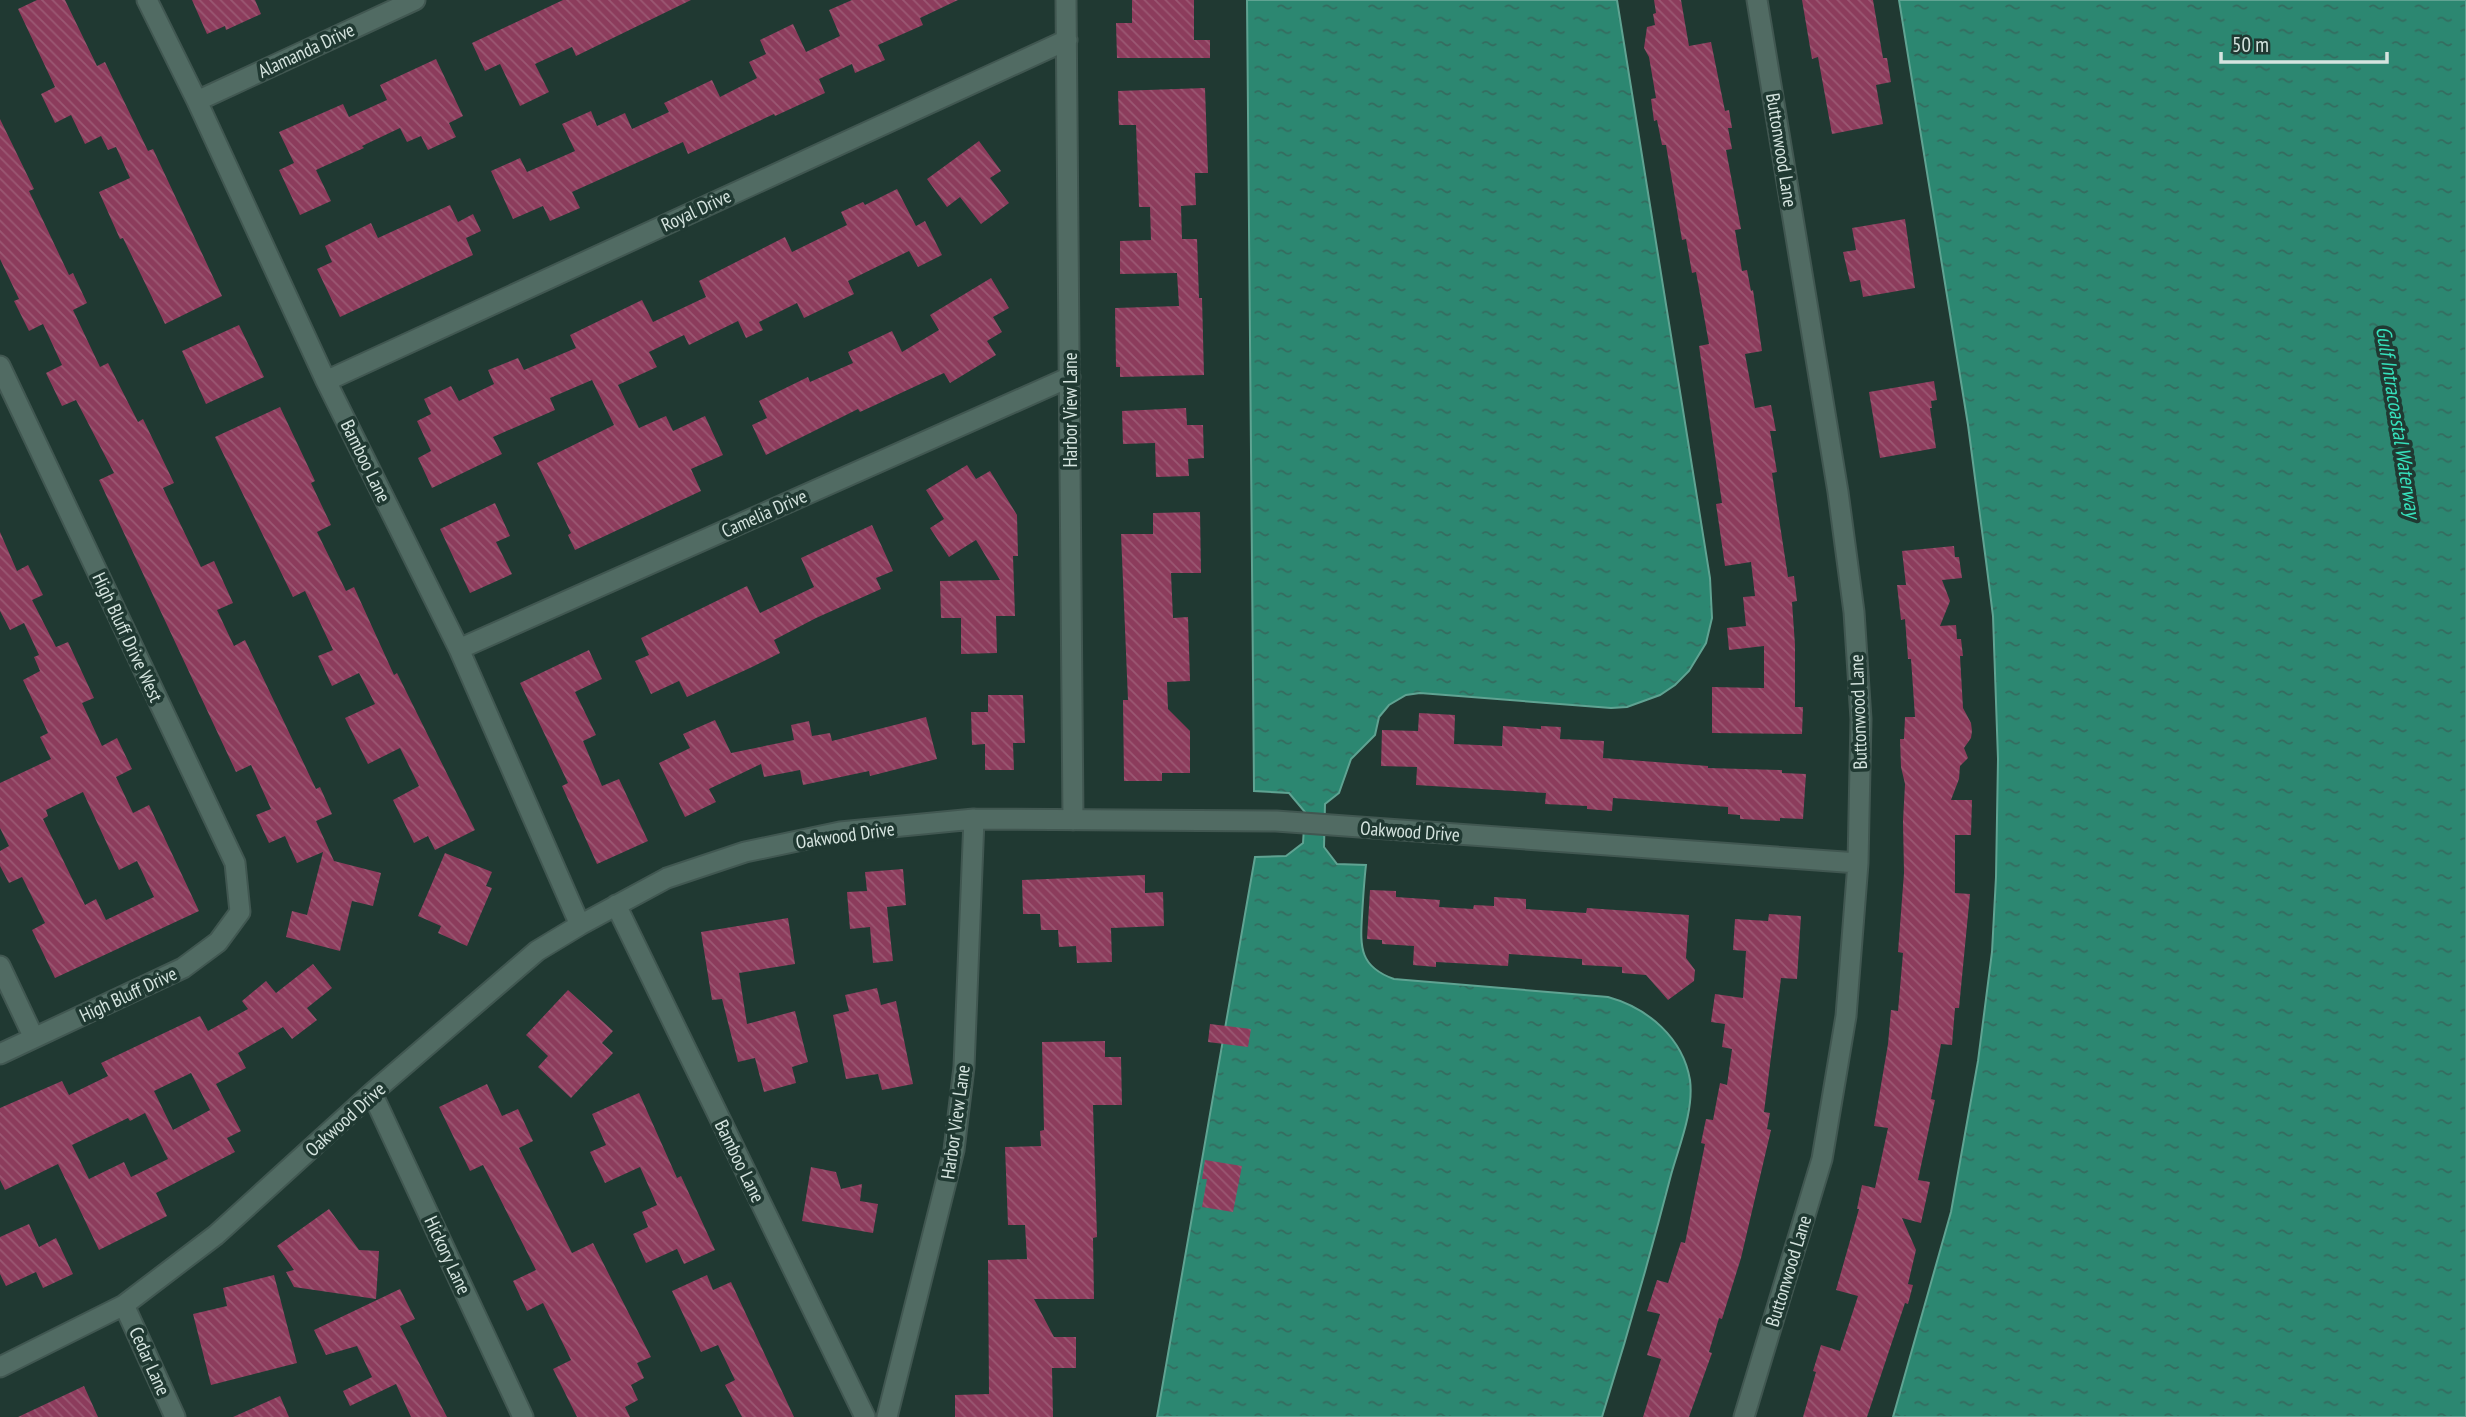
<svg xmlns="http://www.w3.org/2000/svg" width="2466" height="1417" font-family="'PT Sans Narrow',sans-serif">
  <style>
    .water { fill: url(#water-ripples); stroke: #5fa392; stroke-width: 2 }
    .building { fill: url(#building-back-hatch); fill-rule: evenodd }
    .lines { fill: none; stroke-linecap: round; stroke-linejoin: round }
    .minor-casing { stroke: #415751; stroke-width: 23 }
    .minor { stroke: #516b63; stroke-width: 19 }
    .labels { text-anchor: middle; stroke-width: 7; stroke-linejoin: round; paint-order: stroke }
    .street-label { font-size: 19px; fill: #d5e4df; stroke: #203932 }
    .water-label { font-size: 21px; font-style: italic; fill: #36e1bc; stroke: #203932 }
  </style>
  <defs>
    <pattern id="water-ripples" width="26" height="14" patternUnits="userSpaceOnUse" patternTransform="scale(1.75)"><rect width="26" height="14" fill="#2c8771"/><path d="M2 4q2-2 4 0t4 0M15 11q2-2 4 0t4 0" fill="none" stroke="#346c5f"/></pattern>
    <pattern id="building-back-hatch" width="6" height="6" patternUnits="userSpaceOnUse" patternTransform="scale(1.75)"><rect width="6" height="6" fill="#8c3c5c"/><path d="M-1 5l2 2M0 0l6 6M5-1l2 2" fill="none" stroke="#9b5873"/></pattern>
  </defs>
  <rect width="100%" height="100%" fill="#203932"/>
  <path class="water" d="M1247,0h370l93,578 2,40 -6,25 -17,28 -14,14 -15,10 -33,12 -16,1 -191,-15 -14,2 -17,10 -10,12 -4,18 -24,24 -12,34 -14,11 -1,43 13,17 29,1c-2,17 -3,34 -4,51 -2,32 -2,51 32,63l214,18c40,11 75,41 82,83 4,31 -11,66 -19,95 -21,81 -44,162 -69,242h-445l98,-560 31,-1 17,-13 2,-31 -16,-19 -35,-2z
    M1899,0h567v1417h-573l58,-205 27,-151 14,-109 4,-75 2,-118 -5,-143 -7,-55 -18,-136z"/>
  <path class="building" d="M37,0h28l32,66 8,-4 43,89 5,-2 69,147 -57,28 -42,-86 -3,1 -21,-47 31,-14 -14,-31 -8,3 -7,-14 -16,8 -14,-29 -16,8 -14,-29 14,-7 -37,-78z
    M192,0h63l6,14 -35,16 -1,-4 -18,8z
    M563,0h128l-115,56 -4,-9 -37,17 14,28 -29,14 -20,-42 -15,7 -13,-28z
    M852,0h106l-38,18 3,7 -45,20 7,15 -30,13 -3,-9 -33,15 6,14 -50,23 -1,-2 -86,40 -5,-12 -111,50 8,16 -30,13 -7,-15 -30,13 -22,-48 29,-13 7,14 48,-21 -13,-27 29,-13 6,15 28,-13 7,16 37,-17 -5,-9 48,-23 8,17 37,-19 -8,-16 17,-8 -6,-14 33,-16 13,28 34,-16 -11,-26z
    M1132,0h62v40h16v18h-93l-1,-35h16z
    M1654,0h27l8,46 22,-4 14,69 4,-1 3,18h-4l4,21 -6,1 15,79 -6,1 7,41 5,-1 4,21 2,-1 9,61 -17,3 10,54 16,-3 5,26h-6l7,41 -5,1 16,104 6,-1 3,25 -5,1 3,43v62h8l-1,27 -90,-1v-46l52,1v-42l-35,4 -2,-22 19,-2 -3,-29 12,-1 -4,-34 -26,4 -9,-62 6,-1 -23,-157 10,-2 -13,-72 -4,1 -6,-34 -4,1 -16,-95h-4l-5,-25 -3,1 -3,-22 5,-1 -7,-41 -5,-9 3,-21 8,-2 -2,-11 3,-1z
    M1802,0h71l10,58h4l4,24 -15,3 7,39 -51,10 -14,-77 -6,2z
    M436,59l27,57 -14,7 7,14 -28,13 -7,-14 -14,6 -7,-14 -38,18 2,2 -48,22 15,31 -31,14 -21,-45 15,-7 -15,-31 64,-28 6,13 38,-17 -7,-15z
    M1205,88l3,85h-13l1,32 -15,1 1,33h15l2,59h3l2,77 -84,2v-10h-4l-1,-59 64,-2 -2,-33 -57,1v-33l31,-1 -1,-33h-11l-3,-82h-17l-1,-34z
    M0,119l34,70 -5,2 40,84 4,-2 14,30 -14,7 27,57 8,-4 30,59 5,-3 31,64 -11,5 38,79 13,-6 19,42 -16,7 17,36 11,-6 71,149 4,-2 12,27 -16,7 18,40 47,12 -8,33 -21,-5 -12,50 -54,-14 6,-26 15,4 16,-63 -26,11 -12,-27 -16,7 -13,-28 15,-6 -20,-44 -15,7 -137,-292 15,-7 -38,-73 -14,6 -16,-33 16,-8 -19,-41 -14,7 -15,-30 5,-2 -19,-40z
    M979,141l22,30 -11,7 19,25 -28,21 -21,-27 -13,10 -20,-28z
    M897,189l19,37 9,-5 17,34 -24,12 -9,-16 -61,30 6,13 -50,24 -7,-15 -38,19 4,8 -17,8 -8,-17 -49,24 -5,-10 -35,17 8,15 -39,18 21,43 27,-12 7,15 32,-15 18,39 -32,14 10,22 -126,59 -7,-15 3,-2 -34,-70 77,-38 -22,-45 -42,18 5,12 -62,27 9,17 -70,34 -14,-30 13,-7 -14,-30 14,-7 -7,-15 27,-13 8,15 35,-17 -6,-14 30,-12 6,12 52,-22 -6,-13 72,-35 11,22 53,-25 -7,-16 86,-44 7,15 55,-27 -6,-13 22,-10 2,3z
    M450,205l8,17 15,-8 8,17 -15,7 7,17 -133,62 -23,-48 15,-7 -7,-16 46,-23 7,15z
    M1905,219l10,69 -52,9 -3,-17 -10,2 -7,-30 13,-2 -4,-22z
    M991,278l18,30 -16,9 9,15 -15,9 9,14 -46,28 -6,-10 -84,39 -2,-3 -92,46 -14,-30 15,-7 -8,-17 49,-24 2,5 43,-19 -5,-11 44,-21 10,21 37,-22 -9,-15z
    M239,325l25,52 -58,27 -24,-53z
    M1934,381l3,19 -6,1 1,7h-2l6,40 -56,10 -11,-66z
    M280,407l35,74 -4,2 20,42 -14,7 29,59 8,-4 40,88 3,-2 78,157 -40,20 -7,-14 -14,7 -21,-43 26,-14 -19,-38 -32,16 -23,-46 30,-14 -16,-31 -27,13 -14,-30 15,-6 -28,-59 -12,6 -78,-160z
    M1186,408l1,17h16l1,33 -16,1 1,17 -33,1 -1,-34 -32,1 -1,-33z
    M967,465l9,14 14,-8 27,44 1,41h-5l2,60h-19l1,37 -36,1v-36h-20l-1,-37 60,-1 -24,-40 -27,17 -19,-29 14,-9 -18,-29z
    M495,503l15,33 -14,6 16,32 -42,19 -30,-64z
    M1200,512l1,61h-30l2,45 15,-1 2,64 -23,1 1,27 22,22v42h-28v8h-38l-1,-81h5l-7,-166h32v-21z
    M872,525l21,46 -17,7 5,11 -65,29 -42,22 6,13 -28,14 -65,30 -8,-16 -28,13 -16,-33 14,-6 -8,-17 106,-52 13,27 54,-26 -13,-29z
    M0,532l17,39 11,-6 15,30 -11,5 24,47 12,-5 26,56 -12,5 20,43 15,-8 15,31 -16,8 17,36 16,-8 50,106 -144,67 -23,-48 13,-7 -23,-46 -13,6 -9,-17v-15l9,-5 -9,-18v-45l51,-24 -11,-22 8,-4 -25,-53 17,-9 -6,-14 5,-2 -15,-32 -14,7 -10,-19zM83,792l36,78 18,-9 17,36 -48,23 -10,-21 -11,6 -42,-86 5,-3 -2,-6z
    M1954,546l1,11h4l3,21 -20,2 8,21 -10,25 16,-1 1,14h4l2,17h-3l3,52 8,15 1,8 -1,7 -7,10 4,10 -8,8 -1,13 -8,21h21l-1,35h-16v58l15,1 -11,114h-4l-3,37 -11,-1 -10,55 4,1 -17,80 12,2 -9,41 -19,-5 14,32 -8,34 5,1 -5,19 -3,-1 -38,114h-64l13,-45 -3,-1 8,-26 19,6 18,-55 -22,-6 23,-81h-2l5,-24 13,3 13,-60 -14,-2 14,-82 3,-34 7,1 5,-58 -5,-1 6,-79 -1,-52 2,-37 -4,-17 -1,-28h4l1,-22h10l-4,-58h-3l-3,-40 -4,1 -4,-35h9l-4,-34z
    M589,650l13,29 -27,13 21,43 -13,6 19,45 17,-7 29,62 -51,23 -35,-78 6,-3 -48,-100z
    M988,695h35l2,48h-12l1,27h-29v-26l-13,1 -1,-33h17z
    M1419,713l36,2 -1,29 48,2 1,-20 38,3v-3l20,1 -1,12 44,2 -1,17 105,8v2l74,2v3l24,1 -3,45 -23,-1v3l-40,-2v-4l-12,-1v-7l-115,-9 -1,13 -25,-2v-3l-42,-2 1,-11 -130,-8 1,-18 -36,-1 1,-36 36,1z
    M926,717l11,42 -67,17 -1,-5 -66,14 -3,-15 -36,7 -3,-13 -52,25 7,13 -31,15 -26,-54 31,-15 -7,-14 32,-14 16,33 63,-13 -3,-15 18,-4 3,15 18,-3 2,8z
    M445,853l47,19 -6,14 6,2 -25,58 -29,-13 3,-7 -23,-10z
    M903,869l3,36 -19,2 6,54 -20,2 -3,-36 -20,2 -3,-37 20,-1 -2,-19z
    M1145,875v18l18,-1 1,34 -53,2 1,34 -35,1 -1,-17 -17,1 -1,-17h-17l-1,-16h-17l-1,-34z
    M1370,890l26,1v6l44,3 -1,7 34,2 1,-4 20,1v-9l32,2v10l60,4 1,-5 102,7 -3,43 9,12 -1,11 -26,19 -22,-25 -24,-2v-6l-40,-2v-6l-73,-5 -1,12 -72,-4v5l-23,-2 1,-19 -32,-2v-4l-15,-1z
    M1769,914l32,2 -4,63 -16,-1 -17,134 6,1 -3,16 4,1 -30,128 -19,61 -3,-1 -10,34 3,1 -23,64h-46l18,-58 -14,-4 13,-41 -13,-3 10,-31 11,3 13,-41 4,1 20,-99 -4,-1 5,-24 7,1 7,-37 7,2 5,-36 -10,-2 3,-23 -14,-2 4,-28 28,4 3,-47 -13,-1 2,-31 33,2z
    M788,918l7,46 -56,9 8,51 48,-13 13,51 -16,5 4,16 -32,9 -9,-34 -17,4 -16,-63 -10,1 -11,-68z
    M313,964l19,24 -25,20 10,12 -25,19 -9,-12 -45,26 8,15 -30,16 25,47 -14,7 8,14 -79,41 11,23 -68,34 -41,-86 -53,26 -5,-10v-72l62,-27 7,14 39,-19 -7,-13 99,-47 8,15 40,-22 -6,-8 24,-20 10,12zM191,1073l19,37 -37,20 -19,-39zM145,1113l23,46 -37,18 -7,-15 -35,17 -17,-34 56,-27 2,3z
    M877,988l4,17 15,-4 17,83 -31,6 -4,-16 -32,5 -13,-64 16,-4 -4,-16z
    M568,990l45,41 -11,12 11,10 -42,45 -33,-31 10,-11 -22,-21z
    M1210,1024l41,5 -3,18 -40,-5z
    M1105,1041v16h16l1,48h-29l4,132 -4,1 1,61h-60l20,38h22v31h-24l1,49h-98v-22l34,-1 -1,-134 39,-1 -2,-34h-17l-3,-78 36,-1 -1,-15 4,-1 -2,-88z
    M487,1084l15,32 16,-7 15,32 -14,7 53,105 21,-10 58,114 -14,6 7,15 -13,7 7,15 -13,7 5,10h-53l-24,-48 18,-9 -28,-57 -16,8 -14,-30 23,-11 -53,-105 -13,6 -31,-64z
    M639,1093l38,85 4,-2 34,74 -31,14 -7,-15 -31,14 -13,-29 15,-7 -6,-15 15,-7 -17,-38 -35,16 -15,-31 16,-7 -14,-31z
    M1205,1160l37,6 -9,46 -31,-5 5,-28h-5z
    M811,1167l25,5 5,17 21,-5 -2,17 18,3 -5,29 -71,-12z
    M329,1209l30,41 20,1 -3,48 -82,-12 -8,-15 8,-2 -17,-24z
    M29,1224l10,23 17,-9 17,36 -30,14 -7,-16 -30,14 -6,-12v-37z
    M274,1275l23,88 -86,22 -18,-71 34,-8 -4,-18z
    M707,1275l6,15 18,-8 63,135h-52l-17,-32 10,-5 -17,-35 -17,7 -29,-61z
    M400,1289l15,30 -15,7 47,91h-36l-15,-33 -46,22 -7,-15 29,-14 -15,-31 -31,9 -12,-25z
    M84,1386l14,31h-80z
    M280,1396l9,21h-56z"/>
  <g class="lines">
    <defs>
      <path id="minor" d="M147,0l50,101 129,280 133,268 121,276
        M1066,0l7,820
        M197,101l218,-101
        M0,366l235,497 5,49 -22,30 -35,26 -183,86
        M326,381l741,-341
        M459,649l611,-272
        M616,905l249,512
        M0,966l34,72
        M372,1093l151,324
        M124,1305l51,112
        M0,1367l124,-62 92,-70 156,-142 165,-142 43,-26 87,-47 78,-26 95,-20 134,-13 302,2 582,42
        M887,1417l67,-267 10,-83 10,-248
        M1744,1417l78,-258 24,-143 12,-153 3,-144 -7,-107 -16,-120 -81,-492"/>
    </defs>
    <use href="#minor" class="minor-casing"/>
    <use href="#minor" class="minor"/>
  </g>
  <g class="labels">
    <g class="street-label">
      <text transform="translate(306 50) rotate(-25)" y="7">Alamanda Drive</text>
      <text transform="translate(1782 150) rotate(81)" y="7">Buttonwood Lane</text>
      <text transform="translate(696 210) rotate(-25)" y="7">Royal Drive</text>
      <text transform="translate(1070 410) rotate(-90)" y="7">Harbor View Lane</text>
      <text transform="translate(366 461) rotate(64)" y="7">Bamboo Lane</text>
      <text transform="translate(764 513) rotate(-24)" y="7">Camelia Drive</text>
      <text transform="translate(128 637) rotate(65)" y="7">High Bluff Drive West</text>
      <text transform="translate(1858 712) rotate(-92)" y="7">Buttonwood Lane</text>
      <text transform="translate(1410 831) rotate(4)" y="7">Oakwood Drive</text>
      <text transform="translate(845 835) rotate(-8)" y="7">Oakwood Drive</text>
      <text transform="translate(128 994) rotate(-25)" y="7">High Bluff Drive</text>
      <text transform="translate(345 1119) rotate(-42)" y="7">Oakwood Drive</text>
      <text transform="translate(955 1122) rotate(-82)" y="7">Harbor View Lane</text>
      <text transform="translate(740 1161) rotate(64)" y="7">Bamboo Lane</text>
      <text transform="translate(448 1255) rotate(65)" y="7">Hickory Lane</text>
      <text transform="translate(1788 1271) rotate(-73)" y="7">Buttonwood Lane</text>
      <text transform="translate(150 1361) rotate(66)" y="7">Cedar Lane</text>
    </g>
    <g class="water-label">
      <text transform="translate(2398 422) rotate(81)" y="7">Gulf Intracoastal Waterway</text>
    </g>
  </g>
  <path d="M2221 52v10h166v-10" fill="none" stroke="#d5e4df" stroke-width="3.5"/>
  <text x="2232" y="52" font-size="21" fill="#d5e4df" stroke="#203932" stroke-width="5" paint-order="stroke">50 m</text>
</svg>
